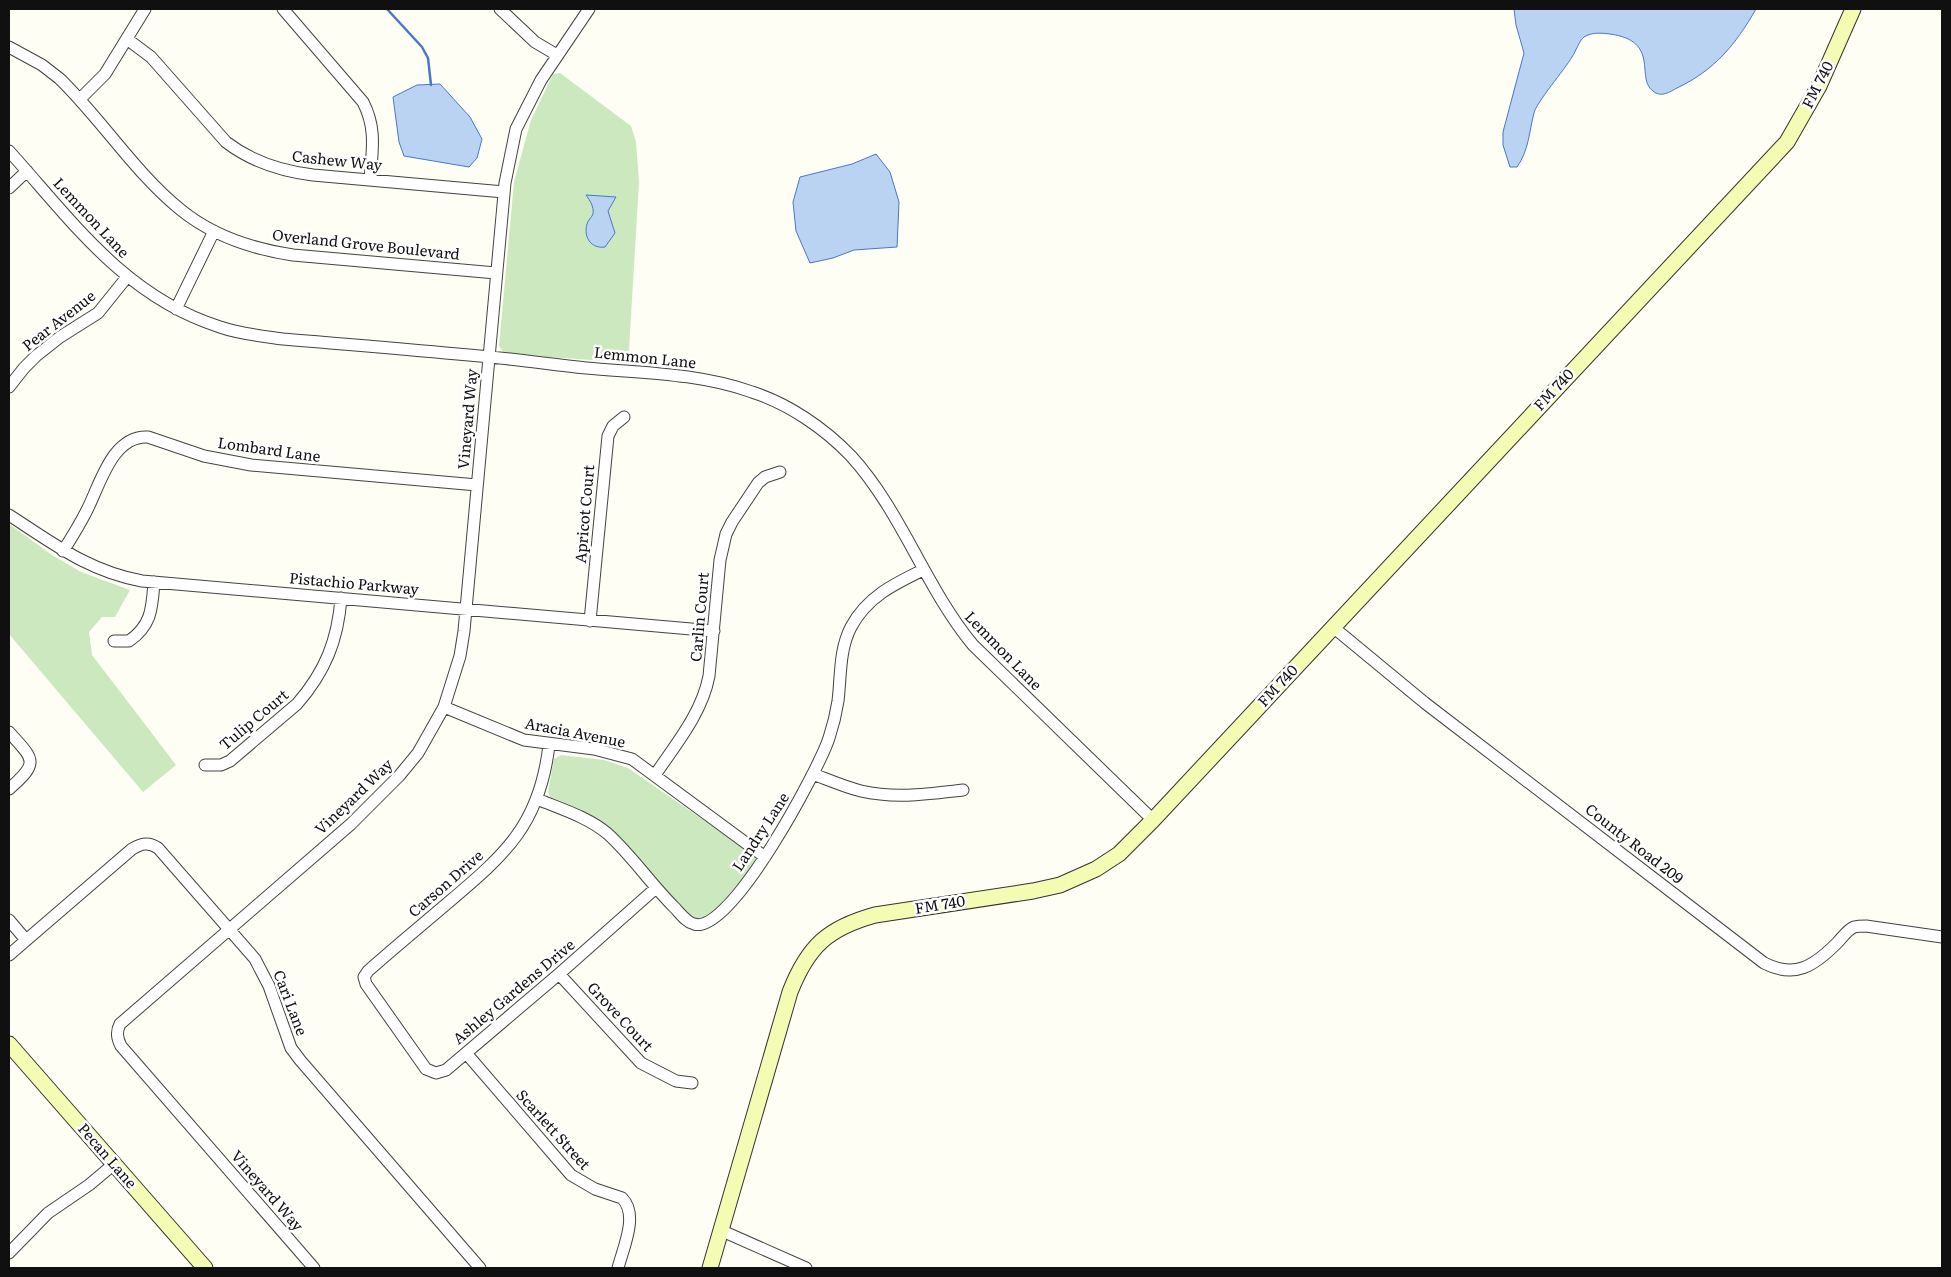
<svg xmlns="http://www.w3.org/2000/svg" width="1951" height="1277" font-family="Literata,serif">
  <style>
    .green { fill: #cce8bf }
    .water { fill: #bbd3f3; stroke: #4679c7 }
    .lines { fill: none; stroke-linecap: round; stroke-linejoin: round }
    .stream { stroke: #4679c7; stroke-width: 2.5 }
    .street-casing { stroke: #434343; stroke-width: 13 }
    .secondary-casing { stroke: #323232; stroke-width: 17 }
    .street { stroke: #fff; stroke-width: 11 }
    .secondary { stroke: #f4fbb3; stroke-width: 15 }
    .labels { text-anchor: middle; stroke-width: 5; stroke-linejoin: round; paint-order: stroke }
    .street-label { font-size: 15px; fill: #101010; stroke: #fff }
  </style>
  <rect width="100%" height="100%" fill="#fefef4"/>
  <path class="green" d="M560,73l71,53 5,16 3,40 -10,168 -6,10 -5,2 -109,-8 -5,-1 -5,-7 15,-164 17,-62 22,-46z
    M9,524l43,31 29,17 49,18 -15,27h-13l-13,15 3,23 84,110 -33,27 -134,-158z
    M561,755l43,5 24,8 116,80 11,8 1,7 -45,52 -10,5 -13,-4 -85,-93 -15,-9 -37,-15 -3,-7 6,-33z"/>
  <path class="water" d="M1514,9h242c-20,35 -41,61 -79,79 -7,4 -16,10 -24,3 -18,-13 8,-50 -43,-57 -9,-1 -18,-2 -26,3 -5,4 -8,14 -12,20 -7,12 -36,46 -38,56 -5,19 -5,37 -17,54h-7l-7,-22v-13l21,-79 -8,-28z
    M440,84l30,33 12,22 -5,19 -8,9 -65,-11 -5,-14 -6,-45 24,-12z
    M876,154l14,18 9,30 -2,45 -43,3 -21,8 -23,5 -14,-32 -3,-29 7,-25 52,-13z
    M586,195l30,2 -8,14 7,22 -10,14c-13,2 -22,-9 -18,-23 1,-4 5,-7 6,-10 1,-8 -3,-13 -7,-19z"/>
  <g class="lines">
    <path class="stream" d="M387,9l35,38 6,11 3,27"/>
    <defs>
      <path id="street" d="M283,9l80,93c14,27 9,49 7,78
        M500,9l35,33 22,13
        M127,39l24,18 75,85c26,20 54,29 87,33l191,17
        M9,47l33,18 18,14c42,41 76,95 121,131 32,26 72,39 112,45l203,18
        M80,99l25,-25 40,-65
        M9,151c63,70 116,146 211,176 20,7 42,9 63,12 73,6 145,12 217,19 29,3 57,7 86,10 55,5 113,5 166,24 37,12 72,36 99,64 51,56 74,131 122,189l180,175
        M9,188l18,-17
        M176,309l38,-78
        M9,387l15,-19 12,-12 24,-19 38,-24 29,-36
        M9,515c45,29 79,56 133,66l572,50
        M63,551c9,-14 17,-27 24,-41 13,-25 25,-75 61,-73l56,19 47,9 226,20
        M590,621l18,-185 5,-10 11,-9
        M1333,627l92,76 339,260c31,16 50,3 73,-20 5,-5 10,-13 17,-16 4,-1 9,-1 12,-1l76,11
        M114,641h15c23,-16 23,-33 25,-59
        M444,707l80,33 70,9 38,10 133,98
        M9,732c25,28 31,30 0,57
        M549,745c-9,78 -42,108 -99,156 -27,23 -55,46 -82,70l-4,6 2,7 60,85 10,4 10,-3 113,-96 97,-86
        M205,765h16l9,-4 67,-57c28,-32 41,-64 44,-106
        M813,774c16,6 32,13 48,17 35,8 67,3 102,-1
        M655,775c21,-31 47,-62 54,-99l11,-116 6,-26 6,-12 26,-39 7,-6 15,-5
        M537,799c24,10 51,18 71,35 24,22 43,50 66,73 6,6 12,15 20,17 36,12 125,-155 135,-186 4,-12 7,-24 9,-37 3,-24 1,-51 13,-74 16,-30 43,-43 72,-57
        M9,920l17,20
        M9,955l123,-106c10,-6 17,-7 26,-1l97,111 14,27 22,62 9,12 180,208
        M559,974l82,89 35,18 16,2
        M466,1053l105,122 24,14 27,9c17,17 1,50 -4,70
        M720,1230l86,38
        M9,1253l39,-40 41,-28 25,-21
        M314,1268l-193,-222c-4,-8 -5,-14 -1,-22l231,-200 48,-48 19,-23 26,-46 16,-51 4,-25 41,-448 11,-54 25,-49 48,-71"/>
      <path id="secondary" d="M9,1044l196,224
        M710,1268l80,-276c18,-46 38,-64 85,-77l158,-24 27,-6 36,-16 23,-15 34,-34 634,-678 32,-56 34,-77"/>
    </defs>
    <use href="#street" class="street-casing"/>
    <use href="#secondary" class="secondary-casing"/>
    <use href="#street" class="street"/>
    <use href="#secondary" class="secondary"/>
  </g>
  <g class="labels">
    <g class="street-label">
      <text transform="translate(1818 85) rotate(-63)" y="5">FM 740</text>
      <text transform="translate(337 161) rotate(6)" y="5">Cashew Way</text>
      <text transform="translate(91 218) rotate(47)" y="5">Lemmon Lane</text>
      <text transform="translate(366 245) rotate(6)" y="5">Overland Grove Boulevard</text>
      <text transform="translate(59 321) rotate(-38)" y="5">Pear Avenue</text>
      <text transform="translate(645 358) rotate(6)" y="5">Lemmon Lane</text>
      <text transform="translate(1554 390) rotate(-47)" y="5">FM 740</text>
      <text transform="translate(468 419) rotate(-85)" y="5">Vineyard Way</text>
      <text transform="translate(269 450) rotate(8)" y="5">Lombard Lane</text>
      <text transform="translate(585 514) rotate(-85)" y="5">Apricot Court</text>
      <text transform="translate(354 584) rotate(5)" y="5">Pistachio Parkway</text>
      <text transform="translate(700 617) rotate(-85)" y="5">Carlin Court</text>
      <text transform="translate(1003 651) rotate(46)" y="5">Lemmon Lane</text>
      <text transform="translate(1278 686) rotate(-47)" y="5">FM 740</text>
      <text transform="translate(254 720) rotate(-40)" y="5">Tulip Court</text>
      <text transform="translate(575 733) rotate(11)" y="5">Aracia Avenue</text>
      <text transform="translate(354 797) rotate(-44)" y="5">Vineyard Way</text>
      <text transform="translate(761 832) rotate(-57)" y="5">Landry Lane</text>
      <text transform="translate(1634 844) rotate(38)" y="5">County Road 209</text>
      <text transform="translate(446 884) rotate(-41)" y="5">Carson Drive</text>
      <text transform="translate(940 905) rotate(-9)" y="5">FM 740</text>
      <text transform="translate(514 992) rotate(-40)" y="5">Ashley Gardens Drive</text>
      <text transform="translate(290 1003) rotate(69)" y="5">Cari Lane</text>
      <text transform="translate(620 1017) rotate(47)" y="5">Grove Court</text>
      <text transform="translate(553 1130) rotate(48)" y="5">Scarlett Street</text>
      <text transform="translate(107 1156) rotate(49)" y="5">Pecan Lane</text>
      <text transform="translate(267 1191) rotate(49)" y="5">Vineyard Way</text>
    </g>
  </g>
  <rect width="1951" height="1277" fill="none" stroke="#101010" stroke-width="20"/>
</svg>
